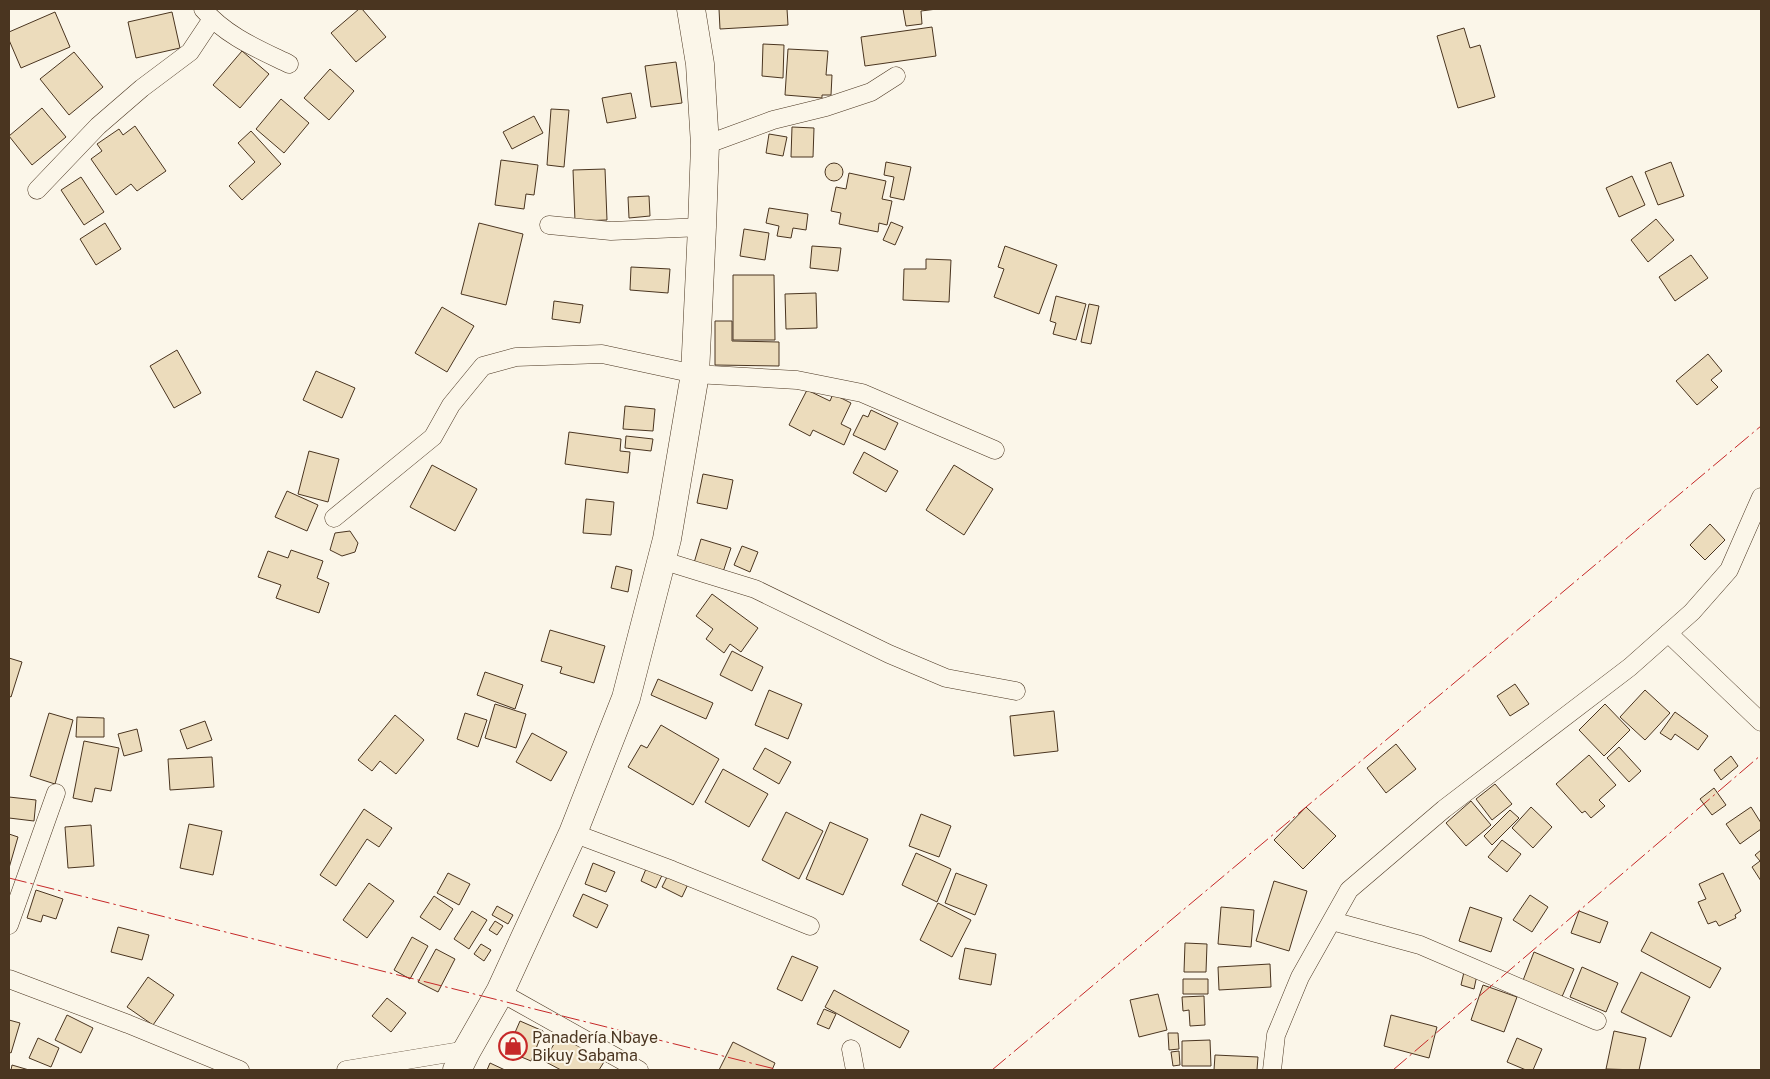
<svg xmlns="http://www.w3.org/2000/svg" width="1770" height="1079" font-family="'Public Sans',sans-serif">
  <style>
    .building { fill: #ecdcbc; stroke: #4a3520 }
    .lines { fill: none; stroke-linecap: round; stroke-linejoin: round }
    .minor-casing { stroke: #4a3520; stroke-width: 19 }
    .primary-casing { stroke: #4a3520; stroke-width: 29 }
    .minor { stroke: #fbf6e9; stroke-width: 18 }
    .primary { stroke: #fbf6e9; stroke-width: 28 }
    .power { stroke: #c62828; stroke-width: 1; stroke-dasharray: 18 4 2.5 4; stroke-linecap: butt }
    .labels { text-anchor: middle; stroke-width: 4; stroke-linejoin: round; paint-order: stroke }
    .poi-label { font-size: 16px; fill: #4a3520; stroke: #fbf6e9; text-anchor: start }
  </style>
  <rect width="100%" height="100%" fill="#fbf6e9"/>
  <path class="building" d="M359,9h3l24,28 -30,25 -25,-29z
    M719,9h68l1,16 -68,4z
    M903,9h34l-16,2 1,13 -16,2z
    M55,12l15,35 -49,21 -12,-28v-8z
    M172,12l8,36 -44,10 -8,-36z
    M932,27l4,29 -71,10 -4,-29z
    M1464,28l6,20 10,-3 15,52 -37,11 -21,-72z
    M763,44l21,1 -1,33 -21,-2z
    M788,49l40,2 -2,24h6l-1,20h-9v3l-37,-3z
    M242,51l27,23 -29,34 -27,-23z
    M74,52l29,35 -34,28 -29,-36z
    M676,62l6,41 -31,4 -6,-41z
    M330,69l24,22 -25,29 -25,-22z
    M631,93l5,25 -29,5 -5,-25z
    M281,99l28,24 -25,30 -28,-24z
    M42,108l24,29 -34,28 -23,-29z
    M551,109l18,1 -5,57 -17,-2z
    M534,116l9,17 -31,16 -9,-17z
    M135,126l31,45 -29,20 -6,-7 -15,11 -25,-36 11,-8 -5,-7 22,-15 4,6z
    M792,127l22,1 -1,29h-22z
    M251,131l30,33 -39,36 -13,-14 26,-24 -17,-19z
    M769,134l18,3 -4,19 -17,-3z
    M501,160l37,5 -4,30 -8,-1 -2,15 -29,-4z
    M886,162l25,5 -7,33 -14,-3 4,-20 -10,-2z
    M1671,162l13,34 -26,9 -13,-33z
    M825 172a9 9 0 1 1 18 0a9 9 0 1 1-18 0Z
    M605,169l2,51 -32,1 -2,-51z
    M849,173l37,8 -4,18 10,2 -5,24 -8,-2 -1,9 -39,-8 2,-11 -10,-2 5,-24 10,2z
    M1632,176l13,29 -26,12 -13,-29z
    M81,177l23,35 -20,13 -23,-35z
    M649,196l1,20 -21,2 -1,-21z
    M769,208l39,6 -2,16 -13,-2 -2,10 -14,-2 2,-10 -13,-3z
    M1656,219l18,21 -26,22 -17,-22z
    M891,222l12,5 -8,18 -12,-5z
    M105,223l16,26 -25,16 -16,-26z
    M479,223l44,11 -17,71 -45,-11z
    M744,229l25,4 -4,27 -25,-4z
    M812,246l29,2 -3,23 -28,-3z
    M1005,246l52,19 -18,49 -45,-17 10,-28 -6,-2z
    M1691,255l17,23 -33,23 -16,-24z
    M926,259l25,1 -2,42 -46,-2 1,-31h22z
    M631,267l39,2 -2,24 -38,-3z
    M733,275h41l1,65h-42z
    M816,293l1,35 -31,1 -1,-35z
    M1056,296l30,8 -10,36 -23,-6 3,-11 -6,-2z
    M554,301l29,4 -3,18 -28,-4z
    M1089,304l10,2 -8,38 -10,-2z
    M442,307l32,19 -27,46 -32,-19z
    M715,321h17v20l47,1v24l-64,-1z
    M177,350l24,43 -27,15 -24,-42z
    M1708,354l14,17 -11,9 7,7 -21,18 -21,-24z
    M316,371l39,17 -13,30 -39,-18z
    M807,390l23,11 3,-7 18,9 -10,21 10,5 -7,16 -31,-15 -3,6 -21,-11z
    M625,406l30,3 -2,22 -30,-2z
    M871,410l27,13 -13,27 -32,-15 10,-20 5,2z
    M569,432l52,7 -1,12 10,1 -2,21 -63,-9z
    M626,436l27,3 -2,12 -26,-3z
    M309,451l30,8 -11,43 -30,-8z
    M864,452l34,19 -12,21 -33,-19z
    M432,465l45,24 -22,42 -45,-24z
    M954,465l39,24 -29,46 -38,-25z
    M703,474l30,6 -6,29 -30,-6z
    M287,491l31,14 -11,26 -32,-14z
    M586,499l28,3 -3,33 -28,-2z
    M1710,524l15,16 -20,20 -15,-15z
    M350,531l8,12 -3,9 -13,4 -12,-6 5,-17z
    M701,539l30,9 -8,24 -29,-9z
    M742,546l16,6 -8,20 -16,-7z
    M291,550l32,11 -6,17 12,5 -10,30 -43,-15 5,-13 -23,-8 10,-26 20,7z
    M616,566l16,4 -4,22 -17,-4z
    M712,594l46,34 -17,24 -11,-8 -6,9 -18,-14 7,-10 -17,-13z
    M550,630l55,16 -11,37 -34,-10 2,-6 -21,-6z
    M732,651l31,16 -11,24 -32,-16z
    M9,658l13,4 -11,35 -2,-1z
    M485,672l38,13 -8,24 -38,-14z
    M658,679l55,24 -7,16 -55,-24z
    M1515,684l14,20 -19,12 -13,-20z
    M769,690l33,14 -14,35 -33,-14z
    M1645,690l25,23 -25,27 -25,-23z
    M495,704l31,10 -10,34 -31,-10z
    M1605,704l25,26 -26,26 -25,-26z
    M1054,711l4,40 -44,5 -4,-40z
    M1675,712l33,24 -10,14 -23,-16 -4,6 -11,-7z
    M49,713l24,7 -18,64 -25,-8z
    M465,713l22,7 -9,27 -21,-8z
    M395,715l29,25 -28,34 -16,-13 -8,10 -14,-11z
    M77,717l27,1v19h-28z
    M205,721l7,19 -25,9 -7,-19z
    M661,725l58,34 -26,46 -65,-38 13,-22 6,3z
    M137,729l5,22 -18,5 -6,-22z
    M532,733l35,19 -16,29 -35,-19z
    M84,741l35,7 -8,43 -16,-3 -3,14 -19,-4z
    M1396,744l20,25 -30,24 -19,-25z
    M1619,747l22,24 -12,11 -22,-24z
    M765,748l26,14 -12,22 -26,-15z
    M1589,755l27,30 -17,15 6,6 -14,12 -6,-7 -3,2 -26,-29z
    M1731,756l7,10 -17,14 -7,-10z
    M212,757l2,30 -44,3 -2,-31z
    M723,769l45,25 -19,33 -44,-25z
    M1495,784l17,20 -20,16 -16,-21z
    M1714,788l12,17 -14,10 -12,-16z
    M9,797l27,3 -2,21 -25,-3z
    M1471,801l20,24 -25,21 -20,-23z
    M1306,807l30,29 -33,33 -29,-29z
    M1531,807l21,20 -19,21 -21,-20z
    M1751,807l10,16v6l-21,15 -14,-20z
    M364,809l28,19 -13,19 -12,-8 -31,47 -16,-11z
    M1510,810l9,8 -27,27 -8,-9z
    M786,812l37,19 -24,48 -37,-19z
    M921,814l30,12 -12,31 -30,-11z
    M830,822l38,17 -25,56 -37,-16z
    M189,824l33,7 -9,44 -33,-7z
    M91,825l3,41 -26,2 -3,-41z
    M9,834l9,3 -9,31z
    M1502,840l19,14 -14,18 -19,-15z
    M1761,850v31l-9,-14 8,-6 -5,-6z
    M916,853l35,16 -14,33 -35,-17z
    M593,863l22,9 -9,20 -21,-8z
    M648,864l16,7 -8,17 -15,-7z
    M670,871l19,11 -7,15 -20,-10z
    M448,873l22,11 -11,21 -22,-12z
    M956,873l31,12 -12,30 -30,-12z
    M1723,873l18,38 -6,4 1,3 -17,8 -3,-5 -8,3 -10,-22 8,-3 -7,-15z
    M1274,881l33,10 -18,60 -33,-10z
    M369,883l25,18 -27,37 -24,-18z
    M36,890l27,9 -7,20 -13,-4 -2,7 -14,-4z
    M583,894l25,11 -11,23 -24,-12z
    M1530,895l18,12 -16,25 -19,-12z
    M434,896l19,13 -13,21 -20,-13z
    M938,903l33,17 -19,37 -32,-17z
    M497,906l16,9 -5,9 -16,-9z
    M1221,907l33,3 -3,37 -33,-3z
    M1470,907l32,11 -11,34 -32,-11z
    M472,911l15,9 -18,29 -15,-10z
    M1579,911l29,11 -8,21 -29,-10z
    M495,921l8,5 -6,9 -8,-5z
    M118,927l31,8 -7,25 -31,-8z
    M1651,932l70,36 -11,20 -69,-37z
    M412,937l16,9 -18,33 -16,-9z
    M1185,943l22,1 -1,28h-22z
    M481,944l10,6 -7,11 -10,-7z
    M965,948l31,6 -5,31 -32,-6z
    M436,949l19,10 -17,33 -20,-10z
    M1534,952l40,17 -13,30 -39,-16z
    M792,956l26,11 -16,34 -25,-12z
    M1270,964l1,23 -52,3 -1,-23z
    M1582,967l36,16 -12,29 -36,-15z
    M1464,972l13,3 -3,14 -13,-4z
    M1641,972l49,25 -19,40 -50,-25z
    M148,977l26,18 -21,30 -26,-18z
    M1183,979h25v15h-25z
    M1483,985l34,12 -13,35 -33,-12z
    M834,990l75,41 -9,17 -75,-41z
    M1158,994l9,36 -28,7 -9,-37z
    M1204,996l1,29 -15,1 -1,-16 -6,1 -1,-14z
    M387,998l19,15 -15,19 -19,-16z
    M824,1009l12,5 -7,15 -12,-5z
    M67,1015l26,13 -12,25 -26,-13z
    M1391,1015l46,12 -8,31 -45,-12z
    M9,1020l11,3 -9,30 -2,-1z
    M520,1021l23,10 -12,30 -24,-10z
    M1614,1031l32,7 -7,32 -33,-1z
    M1168,1033h10l1,16 -10,1z
    M560,1034l47,23 -8,13h-38l-17,-9z
    M38,1038l21,10 -8,19 -22,-9z
    M1517,1038l25,11 -9,21h-7l-19,-8z
    M1210,1040l1,26h-29v-25z
    M733,1042l42,21 -3,7h-53z
    M1179,1051l1,14 -7,1 -2,-14z
    M1215,1055l43,2 -1,13h-43z
    M490,1063l15,7h-18z
    M12,1065l17,5h-18z"/>
  <g class="lines">
    <defs>
      <path id="minor" d="M203,9c23,27 55,40 86,55
        M705,145l68,-25 53,-13 45,-15 25,-16
        M37,190l61,-64 44,-38 48,-36 22,-33
        M549,225l62,6 91,-4
        M334,518l99,-81 18,-32 32,-39 33,-9 86,-3 93,20 102,6 65,13 133,57
        M661,560l94,29 134,65 57,24 70,13
        M1668,633l93,89
        M573,833l99,37 138,56
        M1332,921l88,24 177,76
        M9,925l47,-132
        M9,979l119,45 112,46
        M500,992l139,78
        M851,1049l4,21
        M346,1070l121,-20
        M1272,1070l4,-35 24,-58 49,-87 95,-81 186,-142 62,-55 37,-42 32,-73"/>
      <path id="primary" d="M457,1070l10,-20 33,-58 73,-159 53,-135 41,-159 28,-165 7,-147 3,-82 -5,-81 -9,-55"/>
    </defs>
    <use href="#minor" class="minor-casing"/>
    <use href="#primary" class="primary-casing"/>
    <use href="#minor" class="minor"/>
    <use href="#primary" class="primary"/>
    <path class="power" d="M9,878l770,192
      M992,1070l769,-644
      M1393,1070l368,-315"/>
  </g>
  <defs>
    <symbol id="shop-ring" viewBox="-11 -11 22 22"><circle r="9.5" fill="#fbf6e9" stroke="#c62828" stroke-width="1.5"/><path d="M-5-2.5h2.3a2.7 3.5 0 0 1 5.4 0H5L5.5 6h-11ZM-1.5-2.5h3a1.5 2.3 0 0 0-3 0Z" fill="#c62828"/></symbol>
  </defs>
  <g fill-rule="evenodd">
    <use href="#shop-ring" x="497" y="1030" width="32" height="32"/>
  </g>
  <g class="labels">
    <g class="poi-label">
      <text x="532" y="1043">Panadería Nbaye<tspan x="532" dy="18">Bikuy Sabama</tspan></text>
    </g>
  </g>
  <rect width="1770" height="1079" fill="none" stroke="#4a3520" stroke-width="20"/>
</svg>
